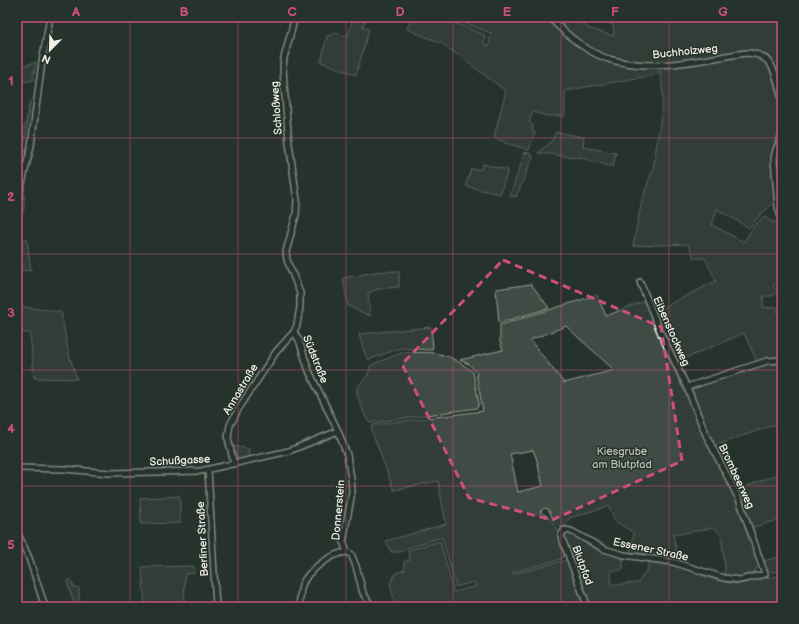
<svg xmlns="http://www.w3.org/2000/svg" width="799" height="624" font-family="'Balsamiq Sans',sans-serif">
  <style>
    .green { fill: #414b45; stroke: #9a9e96; fill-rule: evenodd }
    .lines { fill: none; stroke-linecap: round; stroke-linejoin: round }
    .minor-casing { stroke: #f4f1e8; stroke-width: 8 }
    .minor { stroke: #26332d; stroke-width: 5 }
    .marked { fill: none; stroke: #ce4e7e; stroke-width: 3; stroke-dasharray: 8 5; stroke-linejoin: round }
    .grid { fill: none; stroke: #ce4e7e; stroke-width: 1; stroke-opacity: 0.55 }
    .labels { text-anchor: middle; stroke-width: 3; stroke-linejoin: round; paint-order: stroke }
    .street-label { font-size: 11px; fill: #f4f1e8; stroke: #26332d }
    .park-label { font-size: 11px; fill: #bebfb7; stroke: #26332d }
    .neatline { fill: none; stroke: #ce4e7e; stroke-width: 1.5 }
    .grid-label { font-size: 13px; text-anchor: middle; font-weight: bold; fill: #ce4e7e }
  </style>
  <rect width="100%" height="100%" fill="#26332d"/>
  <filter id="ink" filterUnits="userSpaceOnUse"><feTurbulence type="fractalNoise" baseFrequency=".025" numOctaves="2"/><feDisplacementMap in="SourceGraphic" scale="8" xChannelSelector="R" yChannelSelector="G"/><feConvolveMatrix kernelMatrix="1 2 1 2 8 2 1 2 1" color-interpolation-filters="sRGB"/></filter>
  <g filter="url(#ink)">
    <path class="green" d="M353,17h13l-3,10 6,2 -13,46 -35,-13 6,-26 8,-3 13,3z
      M412,17h40l3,6 30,12 -1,9 5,2 2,-13 -31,-12 -1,-4h88l47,38 63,12 2,7 -94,17v25h-18l-14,-4 -4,10 4,3 -1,6 3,1 -6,18 -23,-7 -12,-6 12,-46 -63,-47 -36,-15z
      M564,17h7l19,12 24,7 -1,-11 -10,-4h-7l1,-4h185v166l-4,2 2,14 2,-1v19l-7,-16 -14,13 -12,14 -32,-19 -5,16 32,17c5,-8 12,-21 21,-25l7,5h4l3,-2 3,5v54l-9,7 5,6 -5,4h-10v11l9,1 4,-2 2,3v4h4v31l-5,11 5,-1v4l-25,4 -13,-29 -67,29 -12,-26 -5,2 22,49 4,4 19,46 25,52 6,1 46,-17v46l-32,9 13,33 19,-5v15l-11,1 -12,-9c-6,18 -19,15 -35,12l1,-7 -4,-34 -8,-6 -40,7c2,7 4,22 7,27 8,11 43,21 57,22 8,0 16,-4 24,-6 4,1 15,-2 21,-2v31h-191l-3,-7 -14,7h-178l-6,-23 6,-11 9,-3 -1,-8 6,-2 -2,-10 32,-9 14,51 22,-6 -2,-4 -18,5 -14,-50 -35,11 -6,4h-10l-5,-11 60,-17 -8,-43 -44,9 -23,-61 2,-4 110,-14 -7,-39 -7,-8 -9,-4 43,-10 -3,-9v-16l97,-30 9,21 38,-15 15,34 4,-3 -9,-20 62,-31 -11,-23h-11l-6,-14 -55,2 9,-46 11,-31 6,-40 4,-31 -3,-33c-14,-2 -32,-2 -46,-6 -12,-4 -42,-20 -50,-30 -2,-4 -2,-8 0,-12zM566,326l47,43 -2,2 -47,12 -34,-43zM533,450l3,7 7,29 -25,6 -8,-38zM609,506l6,15 19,12 -4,19 20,2 -2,14 -10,15 -27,2v-15h12v-12l-21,-6 -33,-19 -5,2 7,24 -58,15v-2l48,-13 3,-3 1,-3c-5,-16 -8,-33 -25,-41l4,-4 4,1 7,13 7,6 4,-2 3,-8z
      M36,62l-3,18 -16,3v-15z
      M30,101l-3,30 -10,49v-16z
      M556,132l28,5 -1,10 33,6 -3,14 -31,-9 -44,-5 14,-12z
      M525,152l6,2 2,3 -17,40 -6,-1z
      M483,164l25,6 -8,24 -32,-7 -2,-2 5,-16h10z
      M24,193v15l-7,25v-18z
      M27,239l4,32 -14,-1v-28z
      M399,271v16l-21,2 -10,4 2,23 -22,-10 -5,-28 32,-6z
      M531,284l18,24 -50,15 -3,-34z
      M17,306l44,6 8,43 8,24 -43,-1 -4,-45 -13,-1z
      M431,327l2,21 -3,2 -29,-2 -33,12 -5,-11 -4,-15z
      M401,353c12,0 26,-2 38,1 12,2 25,11 34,18l6,32 -2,4 -107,15 -3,-3 -10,-25v-8l11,-12 3,-10z
      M782,363v59l-68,24 -12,-27 -10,-30 70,-25z
      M233,446l16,3 -1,8 -9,2 -4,-3z
      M180,496v27l-39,1 -1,-26z
      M194,566v7l-9,1 -1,33h-39l-3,-40z
      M70,579l4,8 5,1v12l4,7h-8l-8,-26z"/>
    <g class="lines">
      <defs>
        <path id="minor" d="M549,17c17,17 39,37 63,43 44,12 90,-1 134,-7 29,0 30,24 36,47
          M782,134l-7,19 -1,6 4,48 4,14
          M17,204l14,-58 11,-84 8,-45
          M294,332l5,8 10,31 29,60 9,24 4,23 1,14 -9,50 4,10 4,2 5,12 7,27 7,11 5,3
          M687,387l80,-26 15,-1
          M234,464l-6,-26 2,-13 9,-17 37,-56 18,-20 3,-7 3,-18v-14l-13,-33 -1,-8 10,-37 1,-15 -8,-57 -5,-58 -1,-18 1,-9 11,-41
          M17,468l47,1 46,4 91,-2 88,-20 49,-20
          M208,470l8,137
          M17,532l12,26 16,49
          M299,607c1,-7 1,-15 3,-22 6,-15 30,-32 45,-33
          M583,607l4,-2 -26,-69 3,-6 7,1 33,18 20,6 49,7 51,16 16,2 25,-6 -26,-75 -33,-64 -19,-48 -25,-51 -22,-54"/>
      </defs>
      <use href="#minor" class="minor-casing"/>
      <use href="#minor" class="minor"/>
    </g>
  </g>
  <path d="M0 0H799V624H0ZM503,260l158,67 21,134 -130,59 -83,-22 -67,-134z" fill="#26332d" fill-opacity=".55" fill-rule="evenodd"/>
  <path class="marked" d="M503,260l158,67 21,134 -130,59 -83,-22 -67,-134z"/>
  <path class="grid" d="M130,17v590M238,17v590M346,17v590M453,17v590M561,17v590M669,17v590M17,138h765M17,254h765M17,370h765M17,486h765"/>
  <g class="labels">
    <g class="street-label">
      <text transform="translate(685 51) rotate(-6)" y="4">Buchholzweg</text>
      <text transform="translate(276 108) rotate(-94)" y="4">Schloßweg</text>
      <text transform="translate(672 331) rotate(66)" y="4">Eibenstockweg</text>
      <text transform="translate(316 359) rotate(68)" y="4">Südstraße</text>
      <text transform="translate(240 389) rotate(-59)" y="4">Annastraße</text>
      <text transform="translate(180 460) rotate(-3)" y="4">Schußgasse</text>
      <text transform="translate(737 476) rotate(65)" y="4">Brombeerweg</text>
      <text transform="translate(338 510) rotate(-85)" y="4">Donnerstein</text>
      <text transform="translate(202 539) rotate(-93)" y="4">Berliner Straße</text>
      <text transform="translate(651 549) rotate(12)" y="4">Essener Straße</text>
      <text transform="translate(583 565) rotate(70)" y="4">Blutpfad</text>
    </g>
    <g class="park-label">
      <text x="622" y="455">Kiesgrube<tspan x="622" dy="13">am Blutpfad</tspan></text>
    </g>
  </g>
  <rect width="799" height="624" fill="none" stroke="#26332d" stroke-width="44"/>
  <g transform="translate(50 50) rotate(203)" stroke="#26332d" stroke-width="3" paint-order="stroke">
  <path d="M0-3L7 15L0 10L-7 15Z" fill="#f4f1e8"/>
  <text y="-6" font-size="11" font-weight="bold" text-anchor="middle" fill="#f4f1e8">N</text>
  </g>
  <rect x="22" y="22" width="755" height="580" class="neatline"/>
  <g class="grid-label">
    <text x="76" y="16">A</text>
    <text x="184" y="16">B</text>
    <text x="292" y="16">C</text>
    <text x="400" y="16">D</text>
    <text x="507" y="16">E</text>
    <text x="615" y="16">F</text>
    <text x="723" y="16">G</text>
    <text x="11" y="85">1</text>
    <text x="11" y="201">2</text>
    <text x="11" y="317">3</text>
    <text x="11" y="433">4</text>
    <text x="11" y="549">5</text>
  </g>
</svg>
